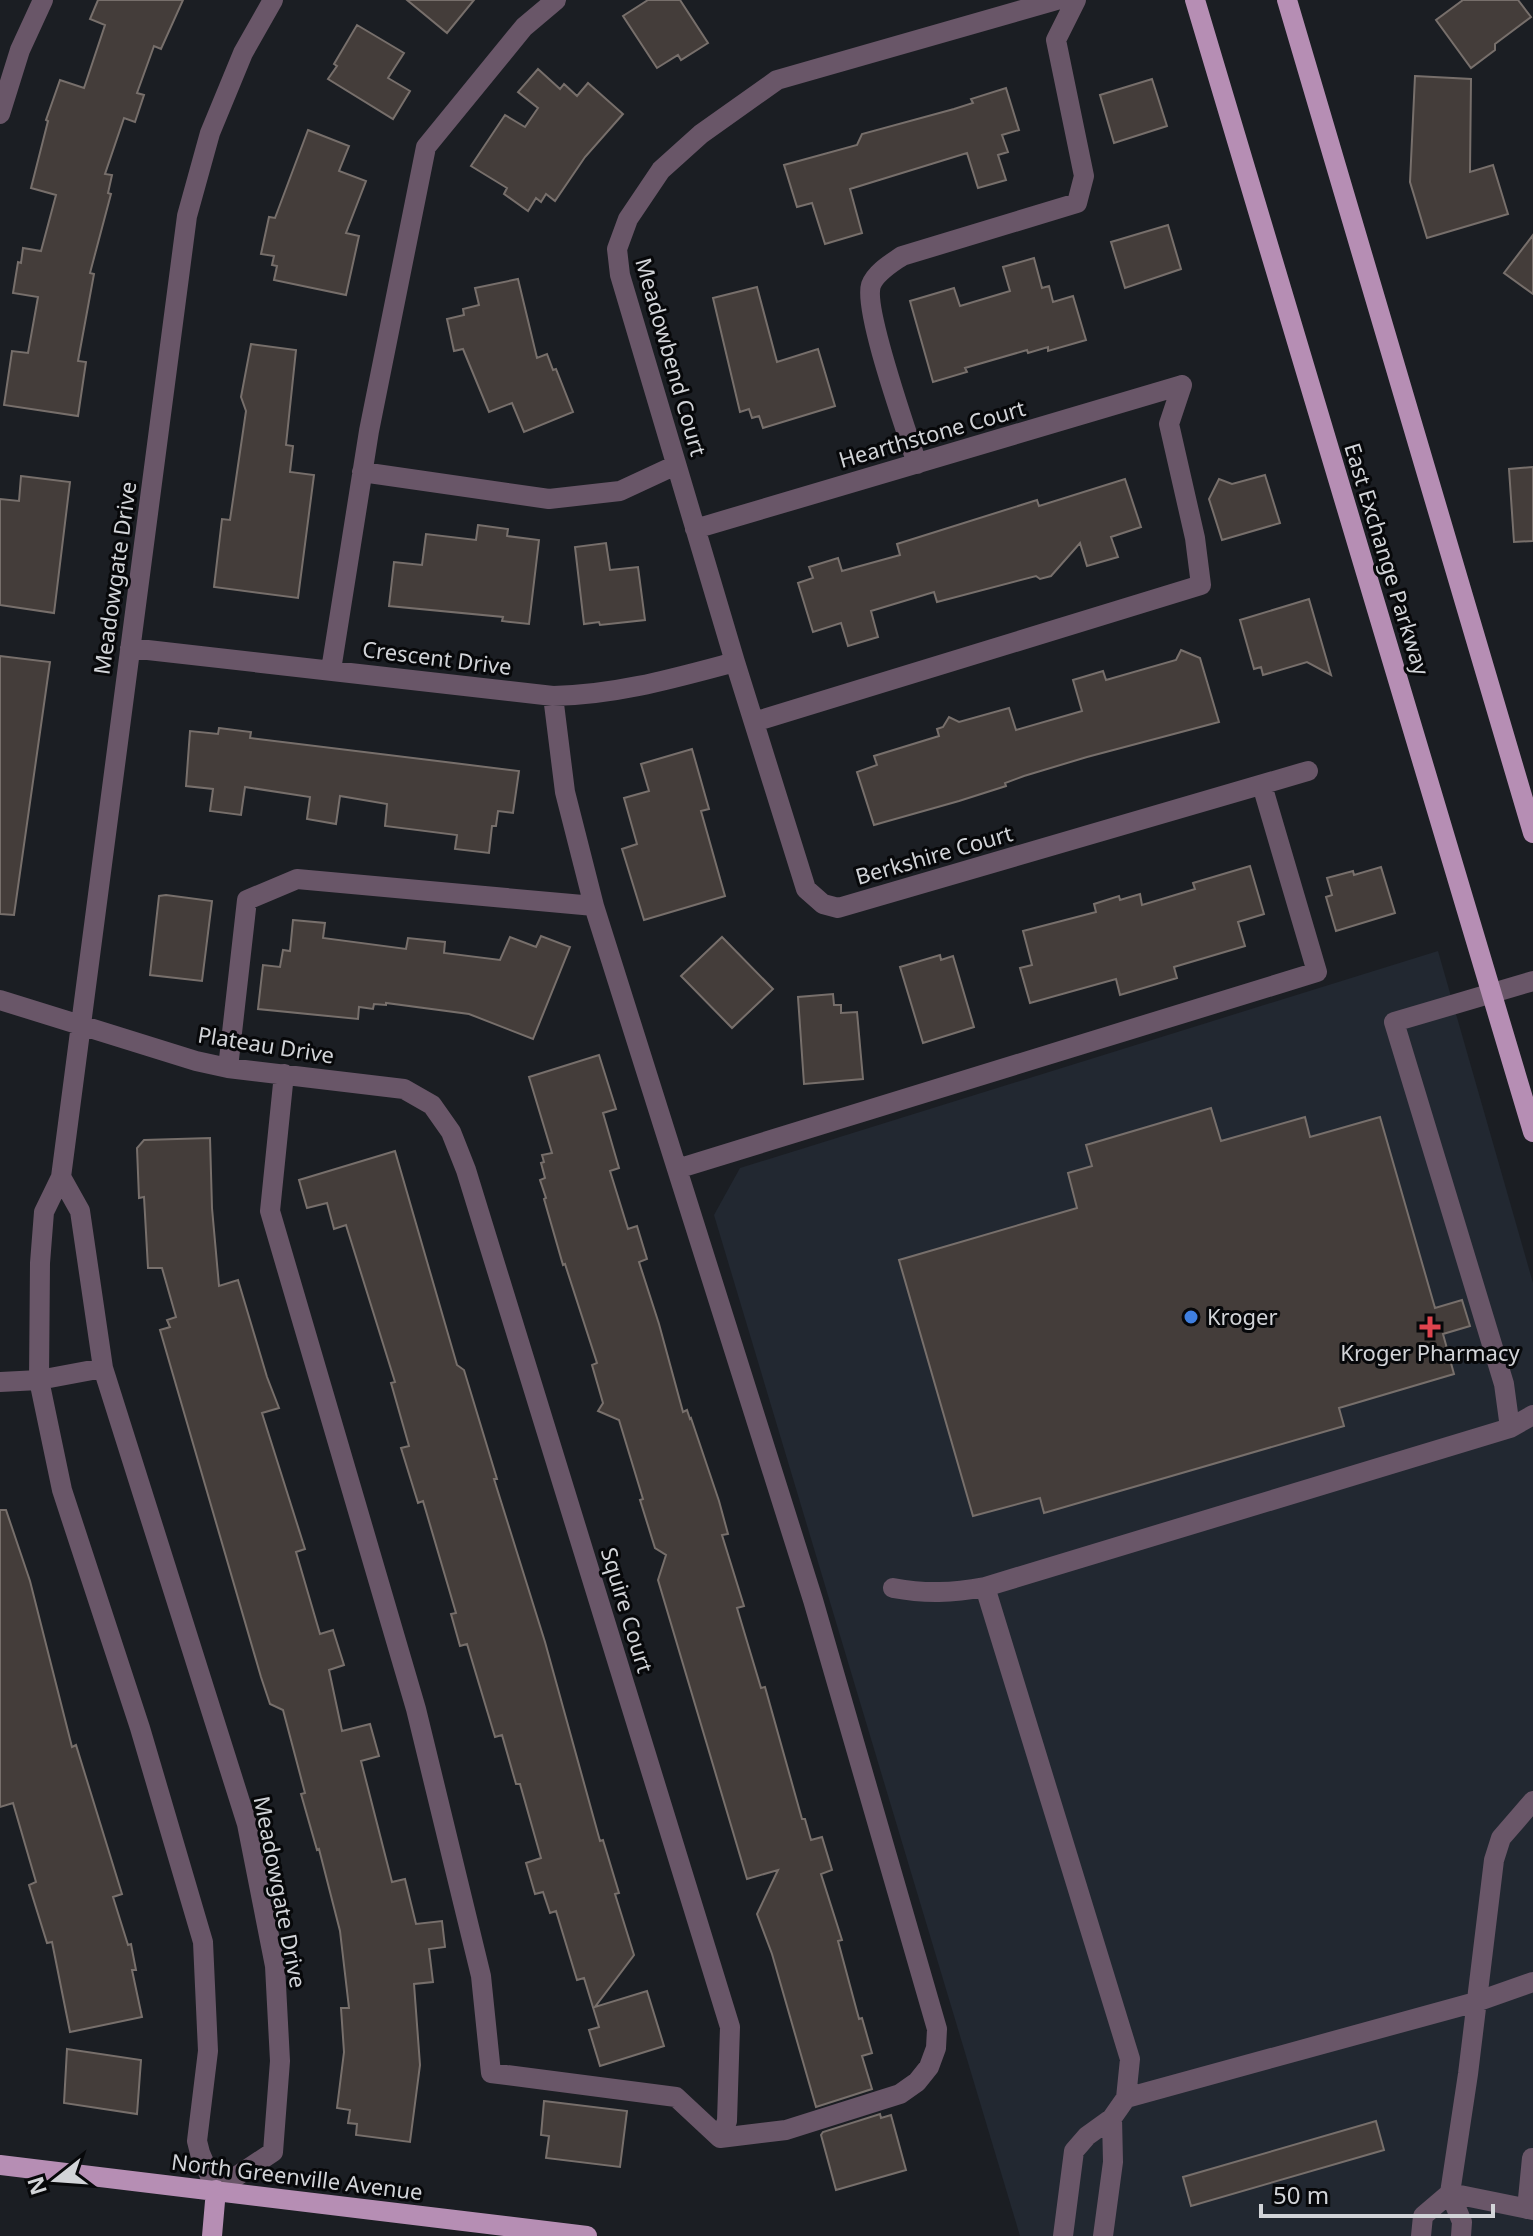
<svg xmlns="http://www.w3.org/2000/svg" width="1533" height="2236" font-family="'Noto Sans',sans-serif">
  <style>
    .built { fill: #222831 }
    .building { fill: #443d3a; stroke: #776f6b; stroke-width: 2 }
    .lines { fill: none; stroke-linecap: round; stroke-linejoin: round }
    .minor { stroke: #695668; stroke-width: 20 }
    .major { stroke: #b68eb4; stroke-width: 20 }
    .shop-dot { fill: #3f7fe0; stroke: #07080a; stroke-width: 3 }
    .health-dot { fill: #e0444e; stroke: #07080a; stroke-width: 3 }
    .labels { text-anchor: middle; stroke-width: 6; stroke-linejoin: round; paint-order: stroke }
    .street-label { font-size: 22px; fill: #d2d4d8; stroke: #07080a }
    .poi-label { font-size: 22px; fill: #d2d4d8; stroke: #07080a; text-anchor: start }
  </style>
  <rect width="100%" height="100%" fill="#1b1e23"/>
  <path class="built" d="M1438,951l95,332v953h-513l-306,-1021 26,-47z"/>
  <path class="building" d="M98,0h85l-22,49 -7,-3 -17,47 7,2 -9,27 -11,-4 -19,56 7,1 -4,18 3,1 -21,79 4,1 -16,87 8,1 -8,54 -74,-11 8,-54 16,2 10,-56 -25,-4 5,-31 3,1 2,-15 18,3 15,-56 -25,-7 17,-67 -2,-1 14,-40 24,8 21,-63 -15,-6z
    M407,0h67l-27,33z
    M648,0h32l28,43 -27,17 -3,-5 -21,13 -34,-52z
    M1463,0h55l13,17 -36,27v6l-24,18 -35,-48z
    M357,25l47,28 -16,25 22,13 -17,28 -65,-40 9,-13 -3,-2z
    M538,69l22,20 4,-5 13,12 11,-13 35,31 -38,43 -30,44 -9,-7 -5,8 -5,-4 -8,13 -24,-17 3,-6 -36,-22 34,-51 20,12 13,-19 -20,-16z
    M1415,76l56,3 -1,93 23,-7 15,49 -81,24 -17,-56z
    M1152,79l15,47 -53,17 -14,-48z
    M1006,88l13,42 -17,5 6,17 -10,3 8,25 -28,8 -11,-35 -117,36 12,44 -37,11 -13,-41 -15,4 -13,-42 73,-20 5,-11 92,-25 19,-6 -2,-4z
    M308,130l41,16 -10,25 27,10 -20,52 13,3 -13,59 -72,-15 3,-14 -5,-1 2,-9 -13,-2 8,-37 6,1z
    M1168,225l13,44 -56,19 -14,-46z
    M1533,235v59l-29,-21z
    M1034,258l8,30 7,-2 4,16 20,-6 13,44 -38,11v-4l-20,6 -1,-3 -62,18 2,4 -34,10 -23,-81 44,-13 6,18 50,-15 -7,-24z
    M518,279l19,79 10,-4 6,16 3,-1 17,43 -49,20 -12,-29 -23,9 -26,-63 -9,2 -7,-32 17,-4 -1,-6 16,-4 -4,-17z
    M757,287l20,75 41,-13 17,57 -72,22 -4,-12 -7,2 -3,-9 -9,3 -27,-114z
    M251,344l45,6 -10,95 7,1 -3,26 24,3 -16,123 -84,-11 8,-68 8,1 16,-109 -5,-14z
    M1533,467v74l-19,1 -5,-73z
    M1265,475l15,48 -58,17 -13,-41 10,-20 13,5z
    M21,476l49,6 -16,131 -54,-8v-106l19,2z
    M1125,479l16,48 -30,10 7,20 -31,9 -7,-23 -29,33 -11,3 -4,-3 -99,26 -3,-10 -63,19 7,26 -30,9 -7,-23 -28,9 -15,-49 15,-5 -4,-11 29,-9 4,13 58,-16 -3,-11 140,-44 2,6z
    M478,525l30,4 -1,7 32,4 -10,84 -27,-3 1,-4 -114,-11 5,-44 28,3 4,-31 50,6z
    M606,543l4,27 28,-3 7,53 -45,5 -1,-3 -15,2 -9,-77z
    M1309,599l22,76 -24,-13 -44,13 -2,-8 -7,2 -14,-49z
    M1181,650l19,8 19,64 -132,35 -63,19 -19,7 1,3 -47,15 -85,24 -17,-53 20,-7 -3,-9 65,-20 -2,-7 6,-2 6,-10 10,5 50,-14 7,22 66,-19 -9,-31 30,-9 3,9 70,-20z
    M0,656l50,6 -36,253 -14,-1z
    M219,728l32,4 -1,6 269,33 -6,42 -15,-2 -2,15h-4l-3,27 -34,-4 2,-14 -72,-9 2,-22 -47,-8 -4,28 -29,-5 3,-22 -65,-10 -4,28 -31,-4 3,-22 -27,-3 4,-55 28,3z
    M692,749l17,60 -8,2 24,85 -81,24 -22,-71 15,-5 -13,-46 25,-7 -8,-27z
    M1250,866l14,48 -26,8 7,24 -71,21 3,11 -57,17 -4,-16 -86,24 -10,-35 12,-3 -9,-34 73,-19 -2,-8 25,-8 1,4 20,-6 2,11 53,-16 -2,-6z
    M1381,867l14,46 -59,18 -10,-34 6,-2 -5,-17 26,-7 1,4z
    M166,895l46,6 -10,80 -52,-6 9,-79z
    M293,920l32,3 -2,15 83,11 2,-11 37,4 -1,11 56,7 10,-23 26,10 5,-11 29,11 -37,92 -64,-25 -83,-11v2l-12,-1 -1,5 -14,-2 -1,12 -100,-10 5,-44 17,2 3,-17 7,1z
    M722,937l51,52 -41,39 -51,-52z
    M940,955l1,5 12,-4 21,71 -51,16 -23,-76z
    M833,994l1,11h7v8l16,-1 6,67 -59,5 -6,-87z
    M599,1055l17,54 -13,4 16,55 -9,3 18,58 9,-3 10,33 -8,3 20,62 24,88 4,-2 3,9 1,-1 28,83 9,33 -6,1 22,71 -7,2 24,80 4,-1 37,132h3l6,21 11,-3 10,33 -11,4 21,66 -4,1 21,78 3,-1 10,35 -10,3 10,33 -56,18 -44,-153 -15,-40 21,-44 -31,9 -89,-299 8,-25 -11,-7 -15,-48 3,-1 -24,-79 -21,-9 5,-8 -11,-38 5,-2 -32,-99 -2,1 -19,-66 2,-1 -6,-18 5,-2 -4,-15 3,-1 -2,-7 10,-2 -23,-76z
    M1211,1108l10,33 84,-24 5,20 70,-20 55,191 27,-8 8,26 -27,8 11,40 -115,34 5,18 -300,87 -4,-15 -67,18 -74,-256 178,-52 -9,-35 24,-7 -6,-21z
    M210,1138l2,70 7,78 19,-6 29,97 12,31 -17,5 43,136 -9,3 24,82 13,-4 11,35 -15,5 13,61 28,-7 9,32 -18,5 31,121 13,-3 11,45 26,-3 3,26 -16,2 4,33 -19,2 6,81 -10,77 -54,-7 1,-11 -9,-1 2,-13 -13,-2 7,-56 -3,-44h8l-9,-77 -21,-82 -2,1 -16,-56 4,-1 -22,-83 -13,-6 -9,-27 -101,-347 10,-3 -3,-7 9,-3 -14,-49h-14l-4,-71 -5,1 -2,-50 7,-8z
    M395,1151l62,214 7,5 33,109h-3l51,163 55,199 3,-1 16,53 -4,1 19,61 -39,52 52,-16 17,55 -64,20 -11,-36 10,-3 -15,-49 -7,2 -21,-69 -6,2 -7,-21 -8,2 -9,-31 15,-5 -21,-74h-4l-14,-49 -7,2 -28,-93 -7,2 -9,-32 5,-1 -33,-112 -5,2 -17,-55 8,-2 -18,-63 4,-1 -49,-157 -12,4 -7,-26 -20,5 -8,-28z
    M0,1510h6l24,71 42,166 4,-2 46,149 -9,3 15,48 3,-1 5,26h-4l10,47 -72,15 -18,-90 -5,1 -18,-58 7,-3 -23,-79 -13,4z
    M67,2049l74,11 -4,54 -73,-11z
    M544,2101l83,10 -7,56 -74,-9 3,-22 -8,-1z
    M880,2114l1,4 10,-3 15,55 -70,20 -15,-55 2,-3z
    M1376,2121l8,29 -193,56 -8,-29z"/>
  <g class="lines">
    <path class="minor" d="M1057,0l-280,80 -76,54 -40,36 -33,49 -11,30 3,26 115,387 71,227 17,15 15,4 470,-137
      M0,114l20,-64 23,-50
      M917,464c-10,-32 -54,-154 -46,-179 5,-13 21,-22 31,-29l175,-53 7,-27 -28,-136 20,-40
      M362,472l187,27 71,-8 56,-26
      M695,529l487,-144
      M130,648l423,48c63,-1 122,-18 182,-34
      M331,670l38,-239 57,-284 98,-120 32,-27
      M754,722l447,-137 -6,-47 -26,-114 13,-39
      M0,1000l196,61 32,7 176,21 28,16 19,27 15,38 264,857 -3,94 -7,17
      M228,1068l19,-168 50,-21 297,27
      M284,1074l-14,137 146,498 65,267 10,97 185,24 44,41 66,-8 114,-36 17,-12 12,-15 7,-19 1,-19 -124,-429 -219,-694 -29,-114 -12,-96
      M677,1169l640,-197 -55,-187
      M61,1177l19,34 23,157 144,456 28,142 5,95 -7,91 -57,38 -16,-37 -3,-12 11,-90 -5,-109 -63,-214 -78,-238 -23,-110 1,-117 4,-51 17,-35 126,-961 23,-83 33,-80 30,-53
      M0,1382l39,-2 64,-12
      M1510,1428l-6,-44 -110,-362 139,-41
      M985,1587l145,472 -4,39 -14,20 -25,18 -13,15 -11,85
      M893,1588c33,6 59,5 92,-1l525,-159 23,-13
      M1126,2098l350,-96 57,-20
      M1450,2193l83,17
      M1527,2209l5,-51
      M1103,2236l10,-74 -1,-44
      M1421,2236l2,-20 27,-23
      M1461,2236l1,-14 -12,-29 18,-119 26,-214 7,-22 32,-37"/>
    <path class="major" d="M1195,0l338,1132
      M1287,0l246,833
      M0,2165l587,71
      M212,2236l4,-46"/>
  </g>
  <circle class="shop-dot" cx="1191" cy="1317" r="8"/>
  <path class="health-dot" d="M1426 1315h8v8h8v8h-8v8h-8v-8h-8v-8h8z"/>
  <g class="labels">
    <g class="street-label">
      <text transform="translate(671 357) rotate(74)" y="8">Meadowbend Court</text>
      <text transform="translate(932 434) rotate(-16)" y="8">Hearthstone Court</text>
      <text transform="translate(1387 559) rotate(73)" y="8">East Exchange Parkway</text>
      <text transform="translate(115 578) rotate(-82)" y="8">Meadowgate Drive</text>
      <text transform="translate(437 658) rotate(7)" y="8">Crescent Drive</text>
      <text transform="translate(934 855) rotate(-16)" y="8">Berkshire Court</text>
      <text transform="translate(266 1045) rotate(9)" y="8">Plateau Drive</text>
      <text transform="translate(627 1610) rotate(73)" y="8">Squire Court</text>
      <text transform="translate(280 1892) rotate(79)" y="8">Meadowgate Drive</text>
      <text transform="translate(297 2177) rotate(7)" y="8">North Greenville Avenue</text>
    </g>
    <g class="poi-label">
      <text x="1207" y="1325">Kroger</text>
      <text x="1430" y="1361" text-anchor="middle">Kroger Pharmacy</text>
    </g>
  </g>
  <g transform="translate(56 2180) rotate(253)" stroke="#07080a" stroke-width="6" paint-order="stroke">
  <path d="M0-6L14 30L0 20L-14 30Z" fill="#d2d4d8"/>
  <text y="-12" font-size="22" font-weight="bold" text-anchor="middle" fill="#d2d4d8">N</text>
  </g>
  <path d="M1261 2204v12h232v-12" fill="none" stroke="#d2d4d8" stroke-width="4"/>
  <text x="1273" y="2204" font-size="24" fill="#d2d4d8" stroke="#07080a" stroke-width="6" paint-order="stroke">50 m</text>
</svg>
